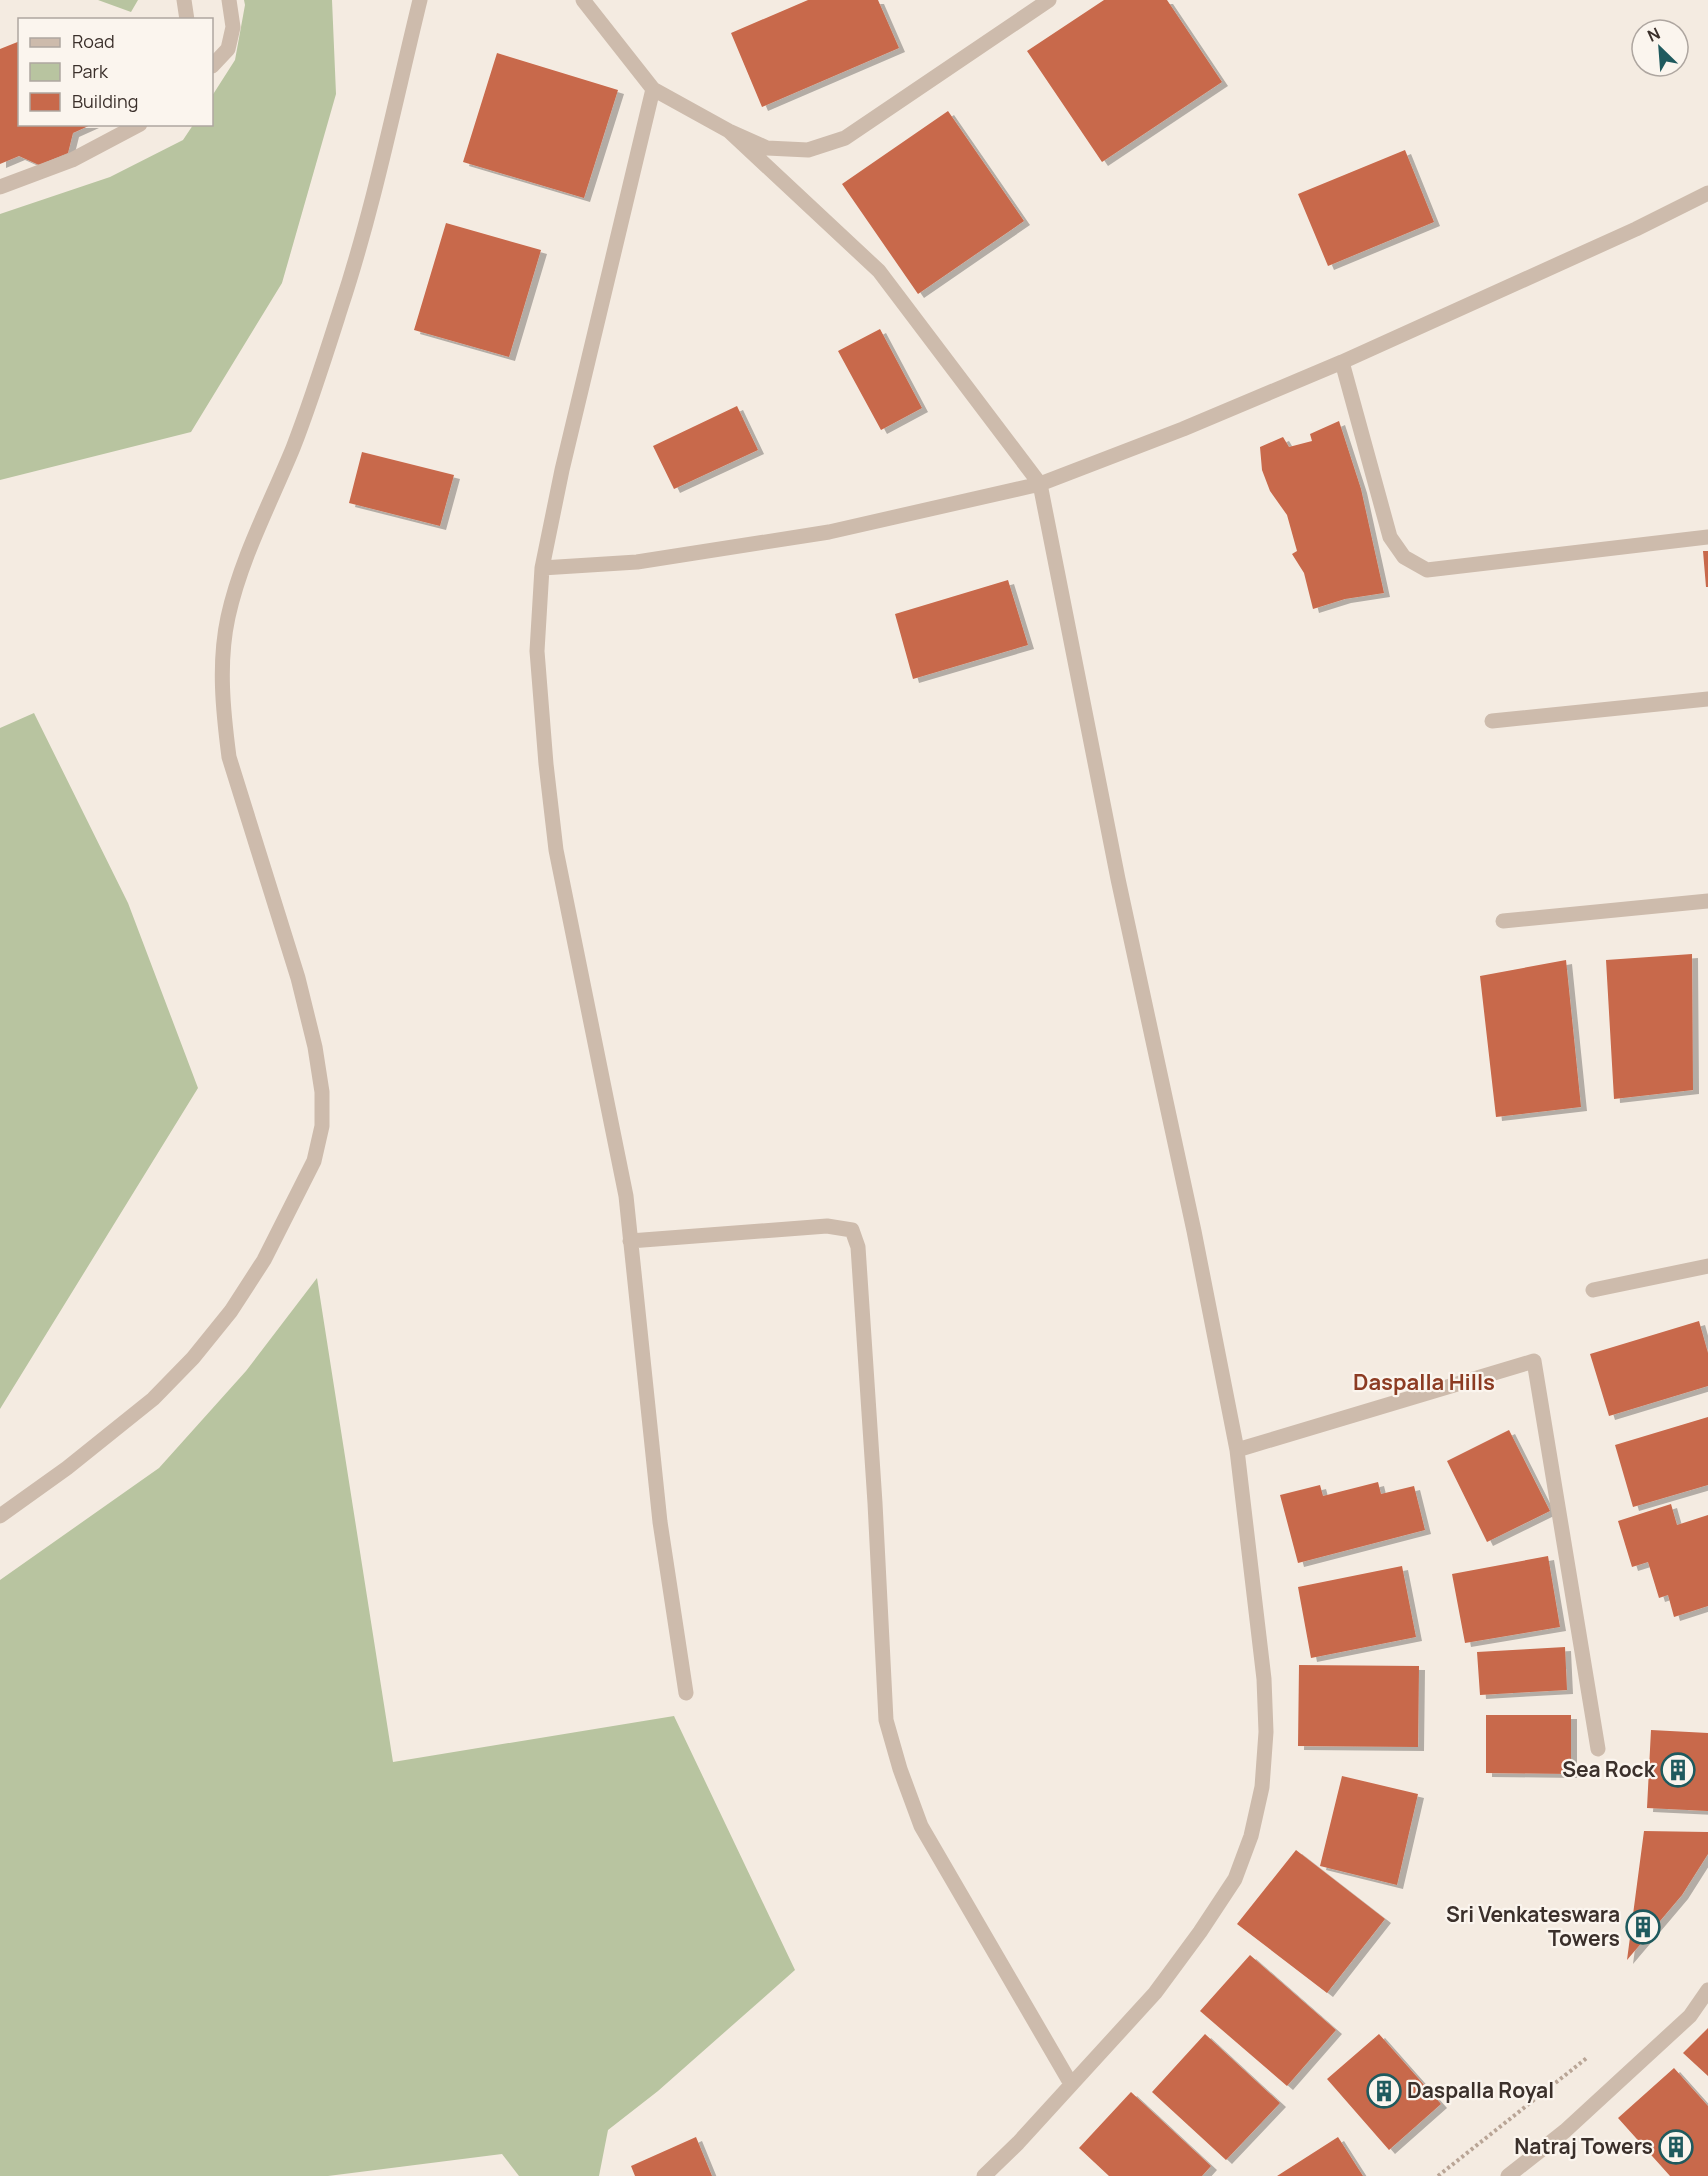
<svg xmlns="http://www.w3.org/2000/svg" width="1708" height="2176" font-family="Manrope,sans-serif">
  <style>
    .green { fill: #b8c4a0 }
    .building { fill: #c8694b; filter: url(#shadow) }
    .lines { fill: none; stroke-linecap: round; stroke-linejoin: round }
    .path { stroke: #b9a596; stroke-width: 4; stroke-dasharray: 3 3; stroke-linecap: butt }
    .service { stroke: #cdbbac; stroke-width: 15 }
    .minor { stroke: #cdbbac; stroke-width: 15 }
    .labels { text-anchor: middle; stroke-width: 4.5; stroke-linejoin: round; paint-order: stroke }
    .poi-label { font-size: 21px; font-weight: bold; fill: #3b302b; stroke: #fbf5ee; text-anchor: end }
    .neighbourhood-label { font-size: 22px; font-weight: bold; fill: #8c3b22; stroke: #fbf5ee }
  </style>
  <defs>
    <filter id="shadow"><feDropShadow dx="6" dy="4" stdDeviation="0" flood-color="#0004"/></filter>
  </defs>
  <rect width="100%" height="100%" fill="#f4ebe1"/>
  <path class="green" d="M98,0h40l-7,12z
    M244,0h88l4,94 -54,189 -91,149 -191,48v-266l110,-37 73,-37 10,-15 19,-1v-28l23,-36 10,-55z
    M34,713l94,190 70,185 -198,321v-681z
    M317,1278l76,484 281,-46 121,254 -137,121 -50,39 -9,46h-80l-17,-22 -174,22h-328v-596l159,-112 87,-97z"/>
  <path class="building" d="M808,0h70l21,48 -137,59 -31,-74z
    M1104,0h63l55,82 -120,80 -75,-111z
    M20,41v83h73l-20,9 -5,20 -29,12 -20,-9 -19,8v-115z
    M497,53l121,37 -34,108 -121,-36z
    M948,111l76,110 -106,73 -76,-110z
    M1405,150l29,72 -106,44 -30,-72z
    M446,223l95,27 -32,107 -95,-27z
    M880,329l42,79 -41,22 -43,-79z
    M737,406l21,44 -84,39 -21,-43z
    M1339,421l22,68 23,104 -39,6 -32,10 -9,-36 -12,-19 5,-3 -10,-36 -17,-24 -8,-21 -2,-23 23,-10 6,10 23,-6 -2,-7z
    M362,452l92,23 -14,51 -91,-23z
    M1703,551h5v36h-2z
    M1008,580l20,65 -115,34 -18,-65z
    M1692,954l1,136 -79,9 -8,-139z
    M1566,960l15,147 -85,10 -16,-141z
    M1699,1321l9,32v33l-99,30 -19,-62z
    M1708,1417v68l-75,22 -18,-62z
    M1509,1430l41,81 -63,31 -40,-81z
    M1378,1482l3,12 33,-8 11,44 -127,33 -18,-68 40,-10 3,11z
    M1671,1504l6,21 31,-10v91l-34,11 -6,-22 -9,3 -11,-36 -16,5 -14,-46z
    M1548,1556l12,71 -95,16 -13,-69z
    M1402,1566l14,71 -105,21 -13,-71z
    M1565,1647l2,43 -87,5 -3,-43z
    M1299,1665l120,1 -1,81 -120,-1z
    M1486,1715h85v59l-85,-1z
    M1651,1730l57,3v78l-61,-3z
    M1342,1776l76,18 -21,91 -77,-19z
    M1644,1831l64,1v22l-26,41 -55,65z
    M1296,1850l89,69 -58,74 -90,-69z
    M1250,1955l86,75 -49,56 -87,-75z
    M1708,2028v48l-25,-23z
    M1205,2034l75,69 -54,57 -74,-68z
    M1379,2034l62,70 -52,46 -62,-71z
    M1674,2068l34,38v70h-38l-52,-58z
    M1131,2092l80,74 -9,10h-93l-30,-28z
    M696,2137l16,39h-77l-4,-10z
    M1338,2137l25,39h-86z"/>
  <g class="lines">
    <path class="path" d="M1438,2176l150,-119"/>
    <path class="service" d="M184,0l3,20
      M212,66l16,-17 5,-22 -4,-27
      M0,187l72,-27 68,-36"/>
    <path class="minor" d="M583,0l70,89 -91,381 -20,98 95,-6 192,-30 211,-48 143,-55 159,-67 294,-133 72,-36
      M653,89l76,42 38,17 41,2 37,-12 204,-138
      M729,131l150,140 161,213 78,395 76,352 43,219 27,229 2,53 -4,55 -11,49 -16,43 -35,53 -45,61 -137,150 -34,33
      M1342,362l48,175 14,20 23,13 281,-33
      M542,568l-5,83 9,113 10,86 70,346 34,326 26,171
      M1492,721l216,-22
      M1503,921l205,-20
      M630,1241l197,-15 25,4 6,17 17,256 11,217 14,49 21,57 150,258
      M1593,1290l115,-24
      M1237,1450l297,-89 64,388
      M0,1516l67,-48 86,-69 40,-41 38,-47 33,-51 50,-99 8,-35v-34l-7,-45 -17,-69 -69,-221c-6,-46 -11,-94 -1,-140 13,-59 42,-113 65,-169 18,-46 33,-94 48,-141 33,-100 54,-205 79,-307
      M1508,2176l57,-45 125,-115 18,-26"/>
  </g>
  <defs>
    <symbol id="building-ring" viewBox="-11 -11 22 22"><circle r="9.5" fill="#fbf5ee" stroke="#1f5a5e" stroke-width="1.5"/><path d="M-4-6H4V6H1V3H-1V6H-4ZM-2.5-4.3h1.7v1.8h-1.7ZM.8-4.3h1.7v1.8H.8ZM-2.5-1h1.7V.8h-1.7ZM.8-1h1.7V.8H.8Z" fill="#1f5a5e"/></symbol>
  </defs>
  <g fill-rule="evenodd">
    <use href="#building-ring" x="1659" y="1751" width="38" height="38"/>
    <use href="#building-ring" x="1624" y="1908" width="38" height="38"/>
    <use href="#building-ring" x="1365" y="2072" width="38" height="38"/>
    <use href="#building-ring" x="1657" y="2128" width="38" height="38"/>
  </g>
  <g class="labels">
    <g class="poi-label">
      <text x="1655" y="1777">Sea Rock</text>
      <text x="1620" y="1922">Sri Venkateswara<tspan x="1620" dy="24">Towers</tspan></text>
      <text x="1407" y="2098" text-anchor="start">Daspalla Royal</text>
      <text x="1653" y="2154">Natraj Towers</text>
    </g>
    <g class="neighbourhood-label">
      <text x="1424" y="1390">Daspalla Hills</text>
    </g>
  </g>
  <rect x="18" y="18" width="195" height="108" fill="#fbf5ee" stroke="#aea6a0" stroke-width="1.5"/>
  <rect x="30" y="38" width="30" height="9" fill="#cdbbac" stroke="#aea6a0" stroke-width="1.5"/>
  <text x="72" y="48" font-size="18" fill="#3b302b">Road</text>
  <rect x="30" y="63" width="30" height="18" fill="#b8c4a0" stroke="#aea6a0" stroke-width="1.5"/>
  <text x="72" y="78" font-size="18" fill="#3b302b">Park</text>
  <rect x="30" y="93" width="30" height="18" fill="#c8694b" stroke="#aea6a0" stroke-width="1.5"/>
  <text x="72" y="108" font-size="18" fill="#3b302b">Building</text>
  <g transform="translate(1660 48) rotate(335)"><circle r="28" fill="#fbf5ee" stroke="#aea6a0" stroke-width="1.5"/>
  <path d="M0-4.5L10 22L0 15L-10 22Z" fill="#1f5a5e"/>
  <text y="-9" font-size="16" font-weight="bold" text-anchor="middle" fill="#3b302b">N</text>
  </g>
</svg>
